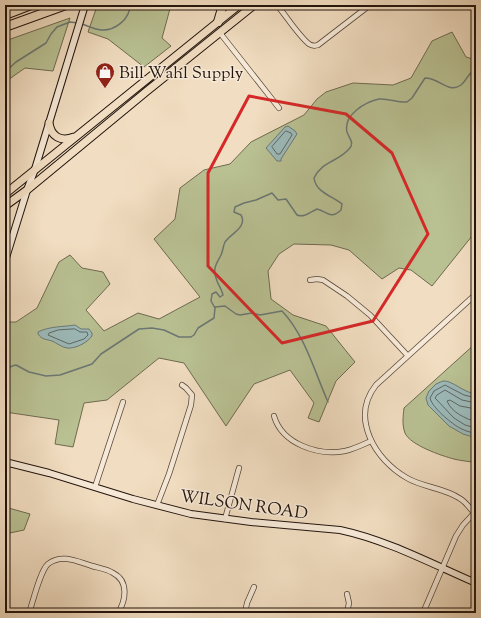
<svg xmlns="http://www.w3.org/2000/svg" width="481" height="618" font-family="'Sorts Mill Goudy',serif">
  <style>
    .green { fill: #b9c193; stroke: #6e6a50 }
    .water { fill: #9cbaba; stroke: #6b7875 }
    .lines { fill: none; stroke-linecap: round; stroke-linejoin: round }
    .shore { stroke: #5f6764; stroke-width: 1 }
    .stream { stroke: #6b7875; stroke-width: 1.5 }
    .street-casing { stroke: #56463a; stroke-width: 6 }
    .secondary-casing { stroke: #22140d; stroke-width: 8 }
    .primary-casing { stroke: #22140d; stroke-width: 9 }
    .highway-casing { stroke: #22140d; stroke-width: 10 }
    .street { stroke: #f6e9d7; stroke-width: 4.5 }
    .secondary { stroke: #f6e9d7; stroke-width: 6 }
    .primary { stroke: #f1ddc1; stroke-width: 7 }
    .highway { stroke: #f1ddc1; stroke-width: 8 }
    .marked { fill: none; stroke: #d62828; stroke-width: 3; stroke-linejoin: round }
    .labels { text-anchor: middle; stroke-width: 3; stroke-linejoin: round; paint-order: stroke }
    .poi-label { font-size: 17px; fill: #22140d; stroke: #f6e9d7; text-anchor: start }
    .street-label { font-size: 17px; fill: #22140d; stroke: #f6e9d7 }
  </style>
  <rect width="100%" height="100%" fill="#f1ddc1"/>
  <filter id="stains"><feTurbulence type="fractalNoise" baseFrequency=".005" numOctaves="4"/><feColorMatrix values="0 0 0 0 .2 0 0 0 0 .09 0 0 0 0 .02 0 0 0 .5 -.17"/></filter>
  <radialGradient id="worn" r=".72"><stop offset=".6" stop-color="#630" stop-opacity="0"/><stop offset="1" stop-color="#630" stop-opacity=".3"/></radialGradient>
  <path class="green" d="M106,5h65l-9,33 9,8 -27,21 -36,-28 -20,-7 8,-23z
    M70,18l-17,53 -28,-3 -20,14v-41z
    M452,32l14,25 10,3v171l-44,55 -21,-16 -12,-2 -17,11 -33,-29 -18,-5 -37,-1 -15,10 -11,17 3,28 22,16 33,11 29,36 -19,19 -17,41 -11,-4 6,-15 -24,-33 -36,14 -28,42 -42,-63 -25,-5 -52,42 -23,3 -11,44 -18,-3 4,-24 -54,-8v-90h11l21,-14 22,-46 11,-7 12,13 21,4 7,12 -24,26 18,21 34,-18 21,6 41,-22 -46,-58 21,-20 5,-31 24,-18 26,-6 21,-22 53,-27 13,-16 9,-7 27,-9 40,2 18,-7 21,-37z
    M476,343v120c-7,-2 -15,-2 -22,-4 -12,-3 -44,-14 -49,-26 -3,-8 -2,-16 -1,-25z
    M5,507l25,7 -6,16 -19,4z"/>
  <path class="water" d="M288,126l7,5 2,3 -16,25v2h-4l-11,-13 19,-21z
    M75,325l6,4h8l3,4v3c-5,7 -17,13 -25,12 -6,-1 -10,-5 -15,-7 -6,-2 -10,-1 -14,-7v-2c12,-6 25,-5 37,-7z
    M443,381c9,-1 21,12 33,13v44l-13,-4 -14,-8 -21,-21 -2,-7 3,-7 7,-7z"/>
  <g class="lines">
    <path class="shore" d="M286,131l5,2 1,2 -12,19h-3l-5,-7z
      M75,329l5,3h7l1,3 -4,4 -15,5 -21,-9 1,-2 9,-3z
      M476,398l-12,-3 -19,-10 -11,6 -4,7c2,10 25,29 34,32 4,2 8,2 12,4
      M476,403l-14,-3 -17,-10 -8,5 -2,3 19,20 11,7 11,3
      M476,409l-16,-3 -10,-6 -3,1c5,12 18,17 29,21"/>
    <path class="stream" d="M82,24c6,2 12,5 19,6 14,1 29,-11 29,-25
      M5,72l11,-10 30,-19 5,-9 6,-7 13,-5 8,1
      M215,307l10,-1 11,8 4,1 12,-2 8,2 22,-4c23,24 33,62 46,91
      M5,371l7,-5 4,-1 13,7 17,4 14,-1 32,-11 9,-10 38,-25 13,-1 12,2 15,7h12l3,-2 4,-7 16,-10 1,-10 -4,-7 1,-7 4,-2 4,5 3,-2c-1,-5 -4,-9 -6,-14 -5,-13 -1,-16 4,-26 2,-4 2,-9 4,-13 5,-8 23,-15 16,-27l-7,-3 1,-5 9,-4 12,-3 16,-7 6,7 8,-1 11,16c8,3 13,-3 20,-6 11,3 13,11 24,1l1,-6c-9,-8 -26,-11 -28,-26 8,-17 24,-16 35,-29 6,-6 0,-11 -2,-17 -4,-17 18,-30 32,-33 9,-1 19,4 28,3l5,-4 13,-20c15,0 23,16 36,7 6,-5 7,-12 15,-16"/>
    <defs>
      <path id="street" d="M277,5c10,12 21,30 32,39 3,2 6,2 9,1l52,-40
        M220,33l59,75
        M310,280l7,-1 6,1 24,16 23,19 38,41
        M274,416c8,28 44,40 71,35 9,-2 17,-6 26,-10
        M95,487l28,-85
        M157,505l12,-31 22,-69 1,-10 -6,-7 -4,-3
        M474,513c-5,-6 -9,-12 -15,-15 -15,-10 -37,-11 -52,-20 -32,-18 -57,-60 -31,-93l100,-91
        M225,519l14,-51
        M29,613c4,-11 11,-42 19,-49 14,-11 30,-2 44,2 7,2 15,3 21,7 16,8 13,27 5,40
        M245,613l2,-10 7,-16
        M347,613l2,-10 -2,-9
        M423,613l33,-77 7,-11 13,-14"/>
      <path id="secondary" d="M5,261l22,-71 8,-21 50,-164
        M5,462l44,11 84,26 58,15 60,8 89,8c47,10 92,34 136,53"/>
      <path id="primary" d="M49,123c2,14 12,19 25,14
        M5,194l234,-189
        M5,206l22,-16 120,-99 107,-86"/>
      <path id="highway" d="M5,15l26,-10
        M218,22l5,-17
        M5,27l61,-22"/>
    </defs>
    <use href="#street" class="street-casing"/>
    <use href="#secondary" class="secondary-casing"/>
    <use href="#primary" class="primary-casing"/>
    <use href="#highway" class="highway-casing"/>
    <use href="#street" class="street"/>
    <use href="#secondary" class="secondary"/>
    <use href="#primary" class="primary"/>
    <use href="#highway" class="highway"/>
  </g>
  <path class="marked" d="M249,96l97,18 46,39 36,81 -55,87 -91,22 -74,-77v-93z"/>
  <defs>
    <symbol id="shop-pin" viewBox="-11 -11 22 30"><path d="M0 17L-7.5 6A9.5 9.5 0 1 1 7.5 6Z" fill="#8f2418" stroke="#f6e9d7"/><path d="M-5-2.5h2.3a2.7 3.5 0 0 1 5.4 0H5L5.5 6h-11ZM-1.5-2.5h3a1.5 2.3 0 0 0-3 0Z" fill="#fff"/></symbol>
  </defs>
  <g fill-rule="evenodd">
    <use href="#shop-pin" x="94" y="61" width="22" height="30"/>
  </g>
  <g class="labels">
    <g class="poi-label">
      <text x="119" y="78">Bill Wahl Supply</text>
    </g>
    <g class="street-label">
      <text transform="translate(244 504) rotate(8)" y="6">WILSON ROAD</text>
    </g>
  </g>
  <rect width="481" height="618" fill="none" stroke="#f1ddc1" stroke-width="20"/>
  <rect x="6" y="6" width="469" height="606" fill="none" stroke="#22140d" stroke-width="2"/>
  <rect x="10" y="10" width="461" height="598" fill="none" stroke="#22140d"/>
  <rect width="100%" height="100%" filter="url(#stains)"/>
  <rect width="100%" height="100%" fill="url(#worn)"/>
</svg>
